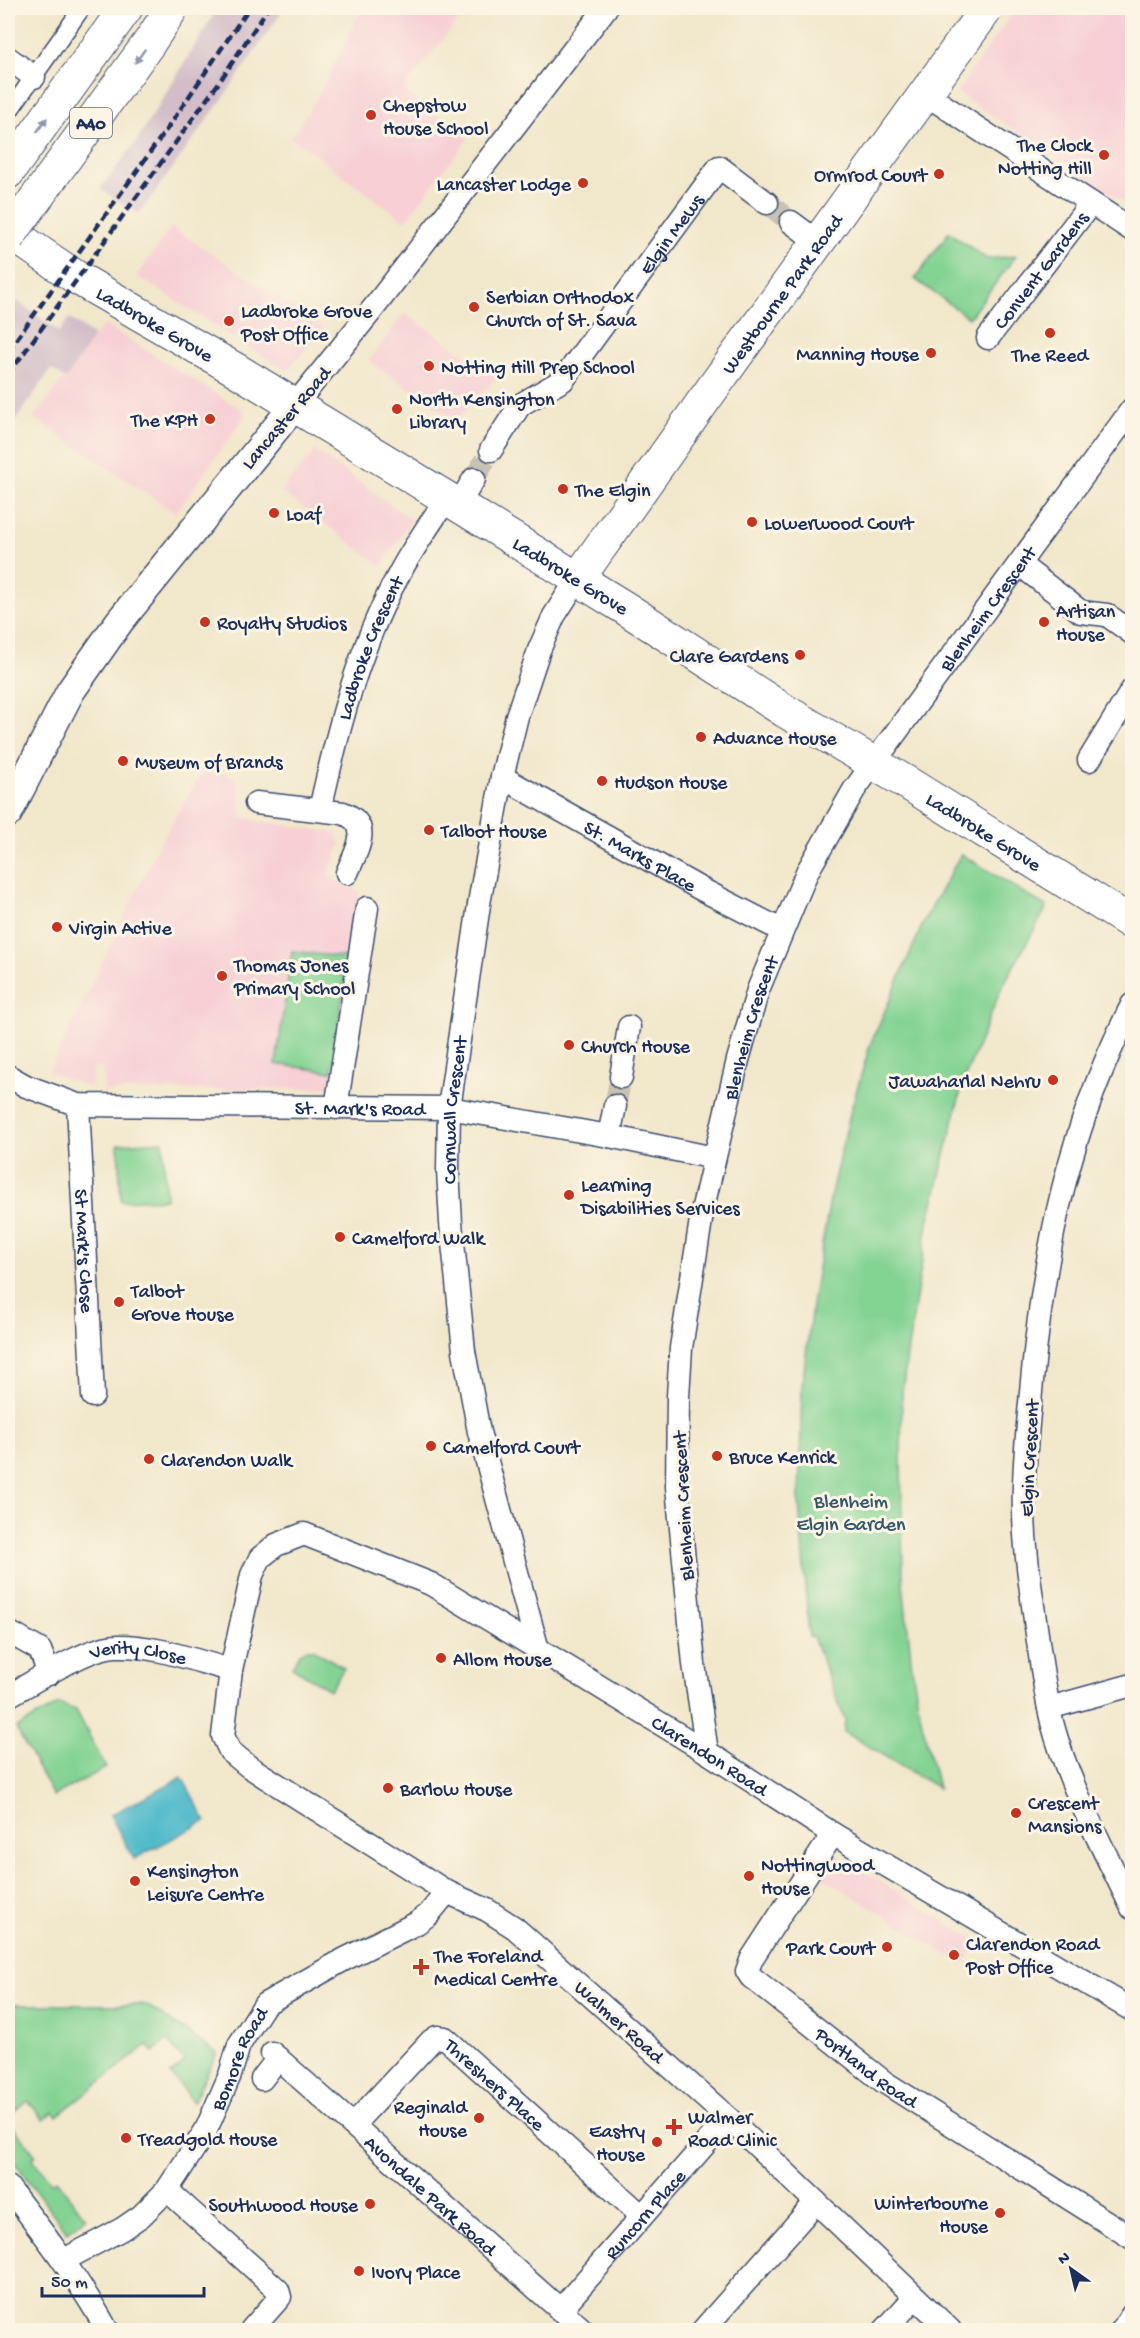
<svg xmlns="http://www.w3.org/2000/svg" width="1140" height="2338" font-family="'Gochi Hand',sans-serif">
  <style>
    .built { fill: #f7cfd4 }
    .industrial { fill: #d2bdc8 }
    .green { fill: #83d393; stroke: #4f8178; stroke-width: 1.5 }
    .water { fill: #4db9c9; stroke: #347494; stroke-width: 1.5 }
    .lines { fill: none; stroke-linecap: round; stroke-linejoin: round }
    .minor-tunnel { stroke: #c6c2b4; stroke-width: 22; stroke-dasharray: 22 11; stroke-linecap: butt }
    .pedestrian-casing { stroke: #3b4b6e; stroke-width: 19 }
    .minor-casing { stroke: #3b4b6e; stroke-width: 25 }
    .tertiary-casing { stroke: #3b4b6e; stroke-width: 31 }
    .secondary-casing { stroke: #3b4b6e; stroke-width: 35 }
    .trunk-casing { stroke: #3b4b6e; stroke-width: 35 }
    .pedestrian { stroke: #fff; stroke-width: 16 }
    .minor { stroke: #fff; stroke-width: 22 }
    .tertiary { stroke: #fff; stroke-width: 28 }
    .secondary { stroke: #fff; stroke-width: 33 }
    .trunk { stroke: #fff; stroke-width: 33 }
    .rail { stroke: #1b2f5e; stroke-width: 4.5; stroke-dasharray: 9 4.5; stroke-linecap: butt }
    .trunk-bridge-casing { stroke: #3b4b6e; stroke-width: 35; stroke-linecap: butt }
    .trunk-bridge { stroke: #fff; stroke-width: 33 }
    .oneway { fill: #8d97ae }
    .poi-dot { fill: #c8321e; stroke: #fcf5e5; stroke-width: 2 }
    .labels { text-anchor: middle; stroke-width: 6; stroke-linejoin: round; paint-order: stroke }
    .shield { fill: #fcf5e5; stroke: #5e6a86; stroke-width: 1.5 }
    .shield-label { font-size: 18px; font-weight: bold; fill: #1b2f5e }
    .poi-label { font-size: 20px; fill: #1b2f5e; stroke: #fcf5e5; text-anchor: start }
    .street-label { font-size: 20px; fill: #1b2f5e; stroke: #fcf5e5 }
    .park-label { font-size: 20px; fill: #35586b; stroke: #fcf5e5 }
  </style>
  <rect width="100%" height="100%" fill="#fcf5e5"/>
  <filter id="ink" filterUnits="userSpaceOnUse"><feTurbulence type="fractalNoise" baseFrequency=".0167" numOctaves="2"/><feDisplacementMap in="SourceGraphic" scale="12" xChannelSelector="R" yChannelSelector="G"/><feConvolveMatrix kernelMatrix="1 2 1 2 8 2 1 2 1" color-interpolation-filters="sRGB"/></filter>
  <filter id="wash" filterUnits="userSpaceOnUse"><feTurbulence type="fractalNoise" baseFrequency=".008" numOctaves="4" result="noise"/><feDisplacementMap in="SourceGraphic" scale="24" xChannelSelector="R" yChannelSelector="G"/><feGaussianBlur stdDeviation="1.35" result="paint"/><feColorMatrix in="noise" values="0 0 0 0 0 0 0 0 0 0 0 0 0 0 0 0 0 1.4 0 .05"/><feComposite in="paint" operator="in"/></filter>
  <g filter="url(#wash)">
    <rect width="100%" height="100%" fill="#f1e7ca"/>
    <path class="built" d="M362,8h106l-65,81 65,50 -63,82 -114,-84 30,-45z
      M1016,8h116v200l-175,-116z
      M171,227l152,100 -36,44 -150,-95z
      M404,313l93,64 -41,43 -87,-59z
      M104,324l138,86 2,7 -68,96 -142,-95z
      M315,450l97,70 -31,46 -100,-75z
      M207,764l29,15 6,39 94,15 5,11 -14,32 33,16 -26,196 -230,3v-23l-11,-1 -2,21 -42,-16 111,-229z
      M833,1852l146,91 -15,22 -145,-90z"/>
    <path class="industrial" d="M218,8h66l-58,86 -87,120 -39,-25 36,-47z
      M16,300l43,32 10,-14 25,18 -28,43 -15,-10 -43,63v-119z"/>
    <path class="green" d="M949,232l38,27 29,-3 -47,62 -54,-39z
      M961,854l86,53 -46,82 -38,93 -35,141 -20,125 -6,44 -1,63 2,129 9,84 7,42 19,78 -94,-56 1,-12 -32,-83h-4l-10,-136 3,-114 11,-90 19,-108 19,-79 19,-65 55,-126z
      M292,951l56,7 -16,114 -56,-8z
      M163,1141l3,58 -45,2 -3,-57z
      M307,1649h6l31,19 -14,22 -38,-23 8,-14z
      M59,1704l17,6 30,58 -53,28 -37,-68z
      M8,2005h139l70,48 -24,49 -22,-28 14,-12 -18,-22 -14,12 -6,-7 -90,71 -4,-4 -9,8 -16,-19 -20,16z
      M8,2121l28,34 -4,4 20,24 4,-3 30,38 -19,14 -59,-78z"/>
    <path class="water" d="M182,1777l24,44 -72,38 -24,-44z"/>
  </g>
  <g filter="url(#ink)">
    <g class="lines">
      <path class="minor-tunnel" d="M767,203l24,19
        M474,479l17,-29
        M615,1106l6,-29"/>
      <defs>
        <path id="pedestrian" d="M8,113l74,-105"/>
        <g id="minor">
          <path d="M8,58l26,19"/>
          <path d="M924,93l208,137"/>
          <path d="M791,222l27,20"/>
          <path id="s1" d="M988,338l103,-135"/>
          <path d="M294,406l78,-96 234,-302"/>
          <path id="s2" d="M491,450l29,-45 43,-25 156,-213 48,36"/>
          <path d="M458,505l16,-26"/>
          <path d="M1019,564l62,48 26,3 25,18"/>
          <path d="M1089,760l43,-70"/>
          <path id="s3" d="M502,777l197,111 82,42"/>
          <path d="M256,803l87,10c31,12 13,38 4,60"/>
          <path id="s4" d="M320,810c18,-81 38,-161 78,-234 14,-27 32,-52 49,-78"/>
          <path d="M1132,1005c-63,123 -87,239 -100,376 -3,34 -7,68 -8,103 -2,50 6,101 13,150 4,30 8,59 15,88 16,62 52,128 80,186"/>
          <path id="s5" d="M8,1076l18,10 52,19 371,3 160,28 105,22"/>
          <path d="M621,1077l8,-50"/>
          <path id="s6" d="M78,1105l15,291"/>
          <path d="M336,1108l31,-200"/>
          <path d="M609,1136l6,-30"/>
          <path d="M12,1634l28,16 9,24"/>
          <path id="s7" d="M538,1650l-59,-218 -15,-81 -13,-128 -3,-53 1,-62 31,-210 22,-121 15,-61 22,-66 15,-34 23,-36"/>
          <path id="s8" d="M8,1696c26,-14 81,-50 109,-50 38,-1 78,15 114,24"/>
          <path d="M1049,1708l83,-23"/>
          <path id="s9" d="M707,1752l-13,-88 -17,-177 1,-91 3,-48 22,-141 35,-147 20,-70 49,-118 47,-82 278,-381"/>
          <path id="s10" d="M833,1834l-81,124 -5,13 4,6 133,105 248,156"/>
          <path id="s11" d="M272,2053l311,277"/>
          <path d="M262,2079l16,-21"/>
          <path id="s12" d="M353,2125l78,-84 6,-4 8,1 197,178"/>
          <path d="M8,2187c36,47 71,92 99,143"/>
          <path d="M167,2190l111,100 2,7 -29,33"/>
          <path id="s13" d="M64,2260l58,-31 19,-13 26,-26 39,-60 24,-55 9,-30 26,-41 80,-45 72,-36 11,-8 19,-23"/>
          <path id="s14" d="M560,2310l168,-192"/>
          <path d="M703,2330l113,-128"/>
          <path d="M885,2330l29,-32"/>
          <path id="s15" d="M950,2330l-222,-212 -213,-190 -28,-18 -40,-18 -199,-126 -18,-15 -7,-15 8,-66 21,-95 8,-17 16,-13 28,-11 127,50 276,168 126,82 299,176"/>
          <path d="M1122,2330l10,-15"/>
        </g>
        <path id="tertiary" d="M8,813l62,-121 49,-70 175,-216"/>
        <g id="secondary">
          <path id="s16" d="M8,231l66,45 164,95 220,134 167,103 160,103 124,73 223,139"/>
          <path id="s17" d="M577,580l125,-177 285,-395"/>
        </g>
        <path id="trunk" d="M8,172l118,-164"/>
      </defs>
      <use href="#pedestrian" class="pedestrian-casing"/>
      <use href="#minor" class="minor-casing"/>
      <use href="#tertiary" class="tertiary-casing"/>
      <use href="#secondary" class="secondary-casing"/>
      <use href="#trunk" class="trunk-casing"/>
      <use href="#pedestrian" class="pedestrian"/>
      <use href="#minor" class="minor"/>
      <use href="#tertiary" class="tertiary"/>
      <use href="#secondary" class="secondary"/>
      <use href="#trunk" class="trunk"/>
      <path class="rail" d="M8,351l161,-225 80,-118
        M8,375l212,-294 48,-73"/>
      <defs>
        <path id="trunk-bridge" d="M8,237l141,-194 23,-35"/>
      </defs>
      <use href="#trunk-bridge" class="trunk-bridge-casing"/>
      <use href="#trunk-bridge" class="trunk-bridge"/>
    </g>
    <defs><path id="oneway-solid" d="M-6-.8H1V-3.2L6.5 0L1 3.2V.8H-6Z" transform="scale(1.5)"/></defs>
    <g class="oneway">
      <use href="#oneway-solid" transform="translate(140 56) rotate(126)"/>
      <use href="#oneway-solid" transform="translate(42 125) rotate(-54)"/>
    </g>
  </g>
  <g class="poi-dot">
    <circle cx="371" cy="115" r="6"/>
    <circle cx="1104" cy="155" r="6"/>
    <circle cx="939" cy="174" r="6"/>
    <circle cx="583" cy="183" r="6"/>
    <circle cx="474" cy="307" r="6"/>
    <circle cx="229" cy="321" r="6"/>
    <circle cx="1050" cy="333" r="6"/>
    <circle cx="931" cy="353" r="6"/>
    <circle cx="429" cy="366" r="6"/>
    <circle cx="397" cy="409" r="6"/>
    <circle cx="210" cy="419" r="6"/>
    <circle cx="563" cy="489" r="6"/>
    <circle cx="274" cy="513" r="6"/>
    <circle cx="752" cy="522" r="6"/>
    <circle cx="205" cy="622" r="6"/>
    <circle cx="1044" cy="622" r="6"/>
    <circle cx="800" cy="655" r="6"/>
    <circle cx="701" cy="737" r="6"/>
    <circle cx="123" cy="761" r="6"/>
    <circle cx="602" cy="781" r="6"/>
    <circle cx="429" cy="830" r="6"/>
    <circle cx="57" cy="927" r="6"/>
    <circle cx="222" cy="976" r="6"/>
    <circle cx="569" cy="1045" r="6"/>
    <circle cx="1053" cy="1080" r="6"/>
    <circle cx="569" cy="1195" r="6"/>
    <circle cx="340" cy="1237" r="6"/>
    <circle cx="119" cy="1302" r="6"/>
    <circle cx="431" cy="1446" r="6"/>
    <circle cx="717" cy="1456" r="6"/>
    <circle cx="149" cy="1459" r="6"/>
    <circle cx="441" cy="1658" r="6"/>
    <circle cx="388" cy="1788" r="6"/>
    <circle cx="1016" cy="1813" r="6"/>
    <circle cx="749" cy="1876" r="6"/>
    <circle cx="135" cy="1881" r="6"/>
    <circle cx="887" cy="1947" r="6"/>
    <circle cx="954" cy="1955" r="6"/>
    <path d="M418 1958h6v6h6v6h-6v6h-6v-6h-6v-6h6z"/>
    <circle cx="479" cy="2118" r="6"/>
    <path d="M671 2118h6v6h6v6h-6v6h-6v-6h-6v-6h6z"/>
    <circle cx="126" cy="2138" r="6"/>
    <circle cx="657" cy="2142" r="6"/>
    <circle cx="370" cy="2204" r="6"/>
    <circle cx="1000" cy="2213" r="6"/>
    <circle cx="359" cy="2271" r="6"/>
  </g>
  <g class="labels">
    <rect class="shield" x="70" y="108" width="42" height="30" rx="4.5"/>
    <g class="shield-label">
      <text x="91" y="129">A40</text>
    </g>
    <g class="poi-label">
      <text x="383" y="111">Chepstow<tspan x="383" dy="23">House School</tspan></text>
      <text x="1092" y="151" text-anchor="end">The Clock<tspan x="1092" dy="23">Notting Hill</tspan></text>
      <text x="927" y="181" text-anchor="end">Ormrod Court</text>
      <text x="571" y="190" text-anchor="end">Lancaster Lodge</text>
      <text x="486" y="303">Serbian Orthodox<tspan x="486" dy="23">Church of St. Sava</tspan></text>
      <text x="241" y="317">Ladbroke Grove<tspan x="241" dy="23">Post Office</tspan></text>
      <text x="919" y="360" text-anchor="end">Manning House</text>
      <text x="1050" y="361" text-anchor="middle">The Reed</text>
      <text x="441" y="373">Notting Hill Prep School</text>
      <text x="409" y="405">North Kensington<tspan x="409" dy="23">Library</tspan></text>
      <text x="198" y="426" text-anchor="end">The KPH</text>
      <text x="575" y="496">The Elgin</text>
      <text x="286" y="520">Loaf</text>
      <text x="764" y="529">Lowerwood Court</text>
      <text x="1056" y="617">Artisan<tspan x="1056" dy="23">House</tspan></text>
      <text x="217" y="629">Royalty Studios</text>
      <text x="788" y="662" text-anchor="end">Clare Gardens</text>
      <text x="713" y="744">Advance House</text>
      <text x="135" y="768">Museum of Brands</text>
      <text x="614" y="788">Hudson House</text>
      <text x="441" y="837">Talbot House</text>
      <text x="69" y="934">Virgin Active</text>
      <text x="234" y="971">Thomas Jones<tspan x="234" dy="23">Primary School</tspan></text>
      <text x="581" y="1052">Church House</text>
      <text x="1041" y="1087" text-anchor="end">Jawaharlal Nehru</text>
      <text x="581" y="1191">Learning<tspan x="581" dy="23">Disabilities Services</tspan></text>
      <text x="352" y="1244">Camelford Walk</text>
      <text x="131" y="1297">Talbot<tspan x="131" dy="23">Grove House</tspan></text>
      <text x="443" y="1453">Camelford Court</text>
      <text x="729" y="1463">Bruce Kenrick</text>
      <text x="161" y="1466">Clarendon Walk</text>
      <text x="453" y="1665">Allom House</text>
      <text x="400" y="1795">Barlow House</text>
      <text x="1028" y="1809">Crescent<tspan x="1028" dy="23">Mansions</tspan></text>
      <text x="761" y="1871">Nottingwood<tspan x="761" dy="23">House</tspan></text>
      <text x="147" y="1877">Kensington<tspan x="147" dy="23">Leisure Centre</tspan></text>
      <text x="966" y="1950">Clarendon Road<tspan x="966" dy="23">Post Office</tspan></text>
      <text x="875" y="1954" text-anchor="end">Park Court</text>
      <text x="434" y="1962">The Foreland<tspan x="434" dy="23">Medical Centre</tspan></text>
      <text x="467" y="2113" text-anchor="end">Reginald<tspan x="467" dy="23">House</tspan></text>
      <text x="688" y="2123">Walmer<tspan x="688" dy="23">Road Clinic</tspan></text>
      <text x="645" y="2137" text-anchor="end">Eastry<tspan x="645" dy="23">House</tspan></text>
      <text x="138" y="2145">Treadgold House</text>
      <text x="988" y="2209" text-anchor="end">Winterbourne<tspan x="988" dy="23">House</tspan></text>
      <text x="358" y="2211" text-anchor="end">Southwood House</text>
      <text x="371" y="2278">Ivory Place</text>
    </g>
    <g class="street-label">
      <text dy="7" stroke="none"><textPath href="#s2" startOffset="285">Elgin Mews</textPath></text>
      <text dy="7" stroke="none"><textPath href="#s1" startOffset="86">Convent Gardens</textPath></text>
      <text dy="7" stroke="none"><textPath href="#s17" startOffset="352">Westbourne Park Road</textPath></text>
      <text dy="7" stroke="none"><textPath href="#s16" startOffset="174">Ladbroke Grove</textPath></text>
      <text transform="translate(285 417) rotate(-50)" y="7">Lancaster Road</text>
      <text dy="7" stroke="none"><textPath href="#s16" startOffset="660">Ladbroke Grove</textPath></text>
      <text dy="7" stroke="none"><textPath href="#s9" startOffset="1220">Blenheim Crescent</textPath></text>
      <text dy="7" stroke="none"><textPath href="#s4" startOffset="170">Ladbroke Crescent</textPath></text>
      <text dy="7" stroke="none"><textPath href="#s16" startOffset="1146">Ladbroke Grove</textPath></text>
      <text dy="7" stroke="none"><textPath href="#s3" startOffset="159">St. Marks Place</textPath></text>
      <text dy="7" stroke="none"><textPath href="#s9" startOffset="734">Blenheim Crescent</textPath></text>
      <text dy="7" stroke="none"><textPath href="#s5" startOffset="358">St. Mark's Road</textPath></text>
      <text dy="7" stroke="none"><textPath href="#s7" startOffset="550">Cornwall Crescent</textPath></text>
      <text dy="7" stroke="none"><textPath href="#s6" startOffset="146">St Mark's Close</textPath></text>
      <text transform="translate(1028 1458) rotate(-87)" y="7">Elgin Crescent</text>
      <text transform="translate(682 1506) rotate(-93)" y="7">Blenheim Crescent</text>
      <text dy="7" stroke="none"><textPath href="#s8" startOffset="142">Verity Close</textPath></text>
      <text dy="7" stroke="none"><textPath href="#s15" startOffset="1642">Clarendon Road</textPath></text>
      <text transform="translate(620 2021) rotate(42)" y="7">Walmer Road</text>
      <text dy="7" stroke="none"><textPath href="#s13" startOffset="276">Bomore Road</textPath></text>
      <text dy="7" stroke="none"><textPath href="#s10" startOffset="316">Portland Road</textPath></text>
      <text dy="7" stroke="none"><textPath href="#s12" startOffset="198">Threshers Place</textPath></text>
      <text dy="7" stroke="none"><textPath href="#s11" startOffset="213">Avondale Park Road</textPath></text>
      <text dy="7" stroke="none"><textPath href="#s14" startOffset="128">Runcorn Place</textPath></text>
    </g>
    <g class="park-label">
      <text x="851" y="1507">Blenheim<tspan x="851" dy="23">Elgin Garden</tspan></text>
    </g>
  </g>
  <rect width="1140" height="2338" fill="none" stroke="#fcf5e5" stroke-width="30"/>
  <g transform="translate(1071 2269) rotate(326)" stroke="#fcf5e5" stroke-width="4.5" paint-order="stroke">
  <path d="M0-4.5L10 22L0 15L-10 22Z" fill="#1b2f5e"/>
  <text y="-9" font-size="16" font-weight="bold" text-anchor="middle" fill="#1b2f5e">N</text>
  </g>
  <path d="M42 2287v9h162v-9" fill="none" stroke="#1b2f5e" stroke-width="3"/>
  <text x="51" y="2287" font-size="18" fill="#1b2f5e" stroke="#fcf5e5" stroke-width="4.5" paint-order="stroke">50 m</text>
</svg>
